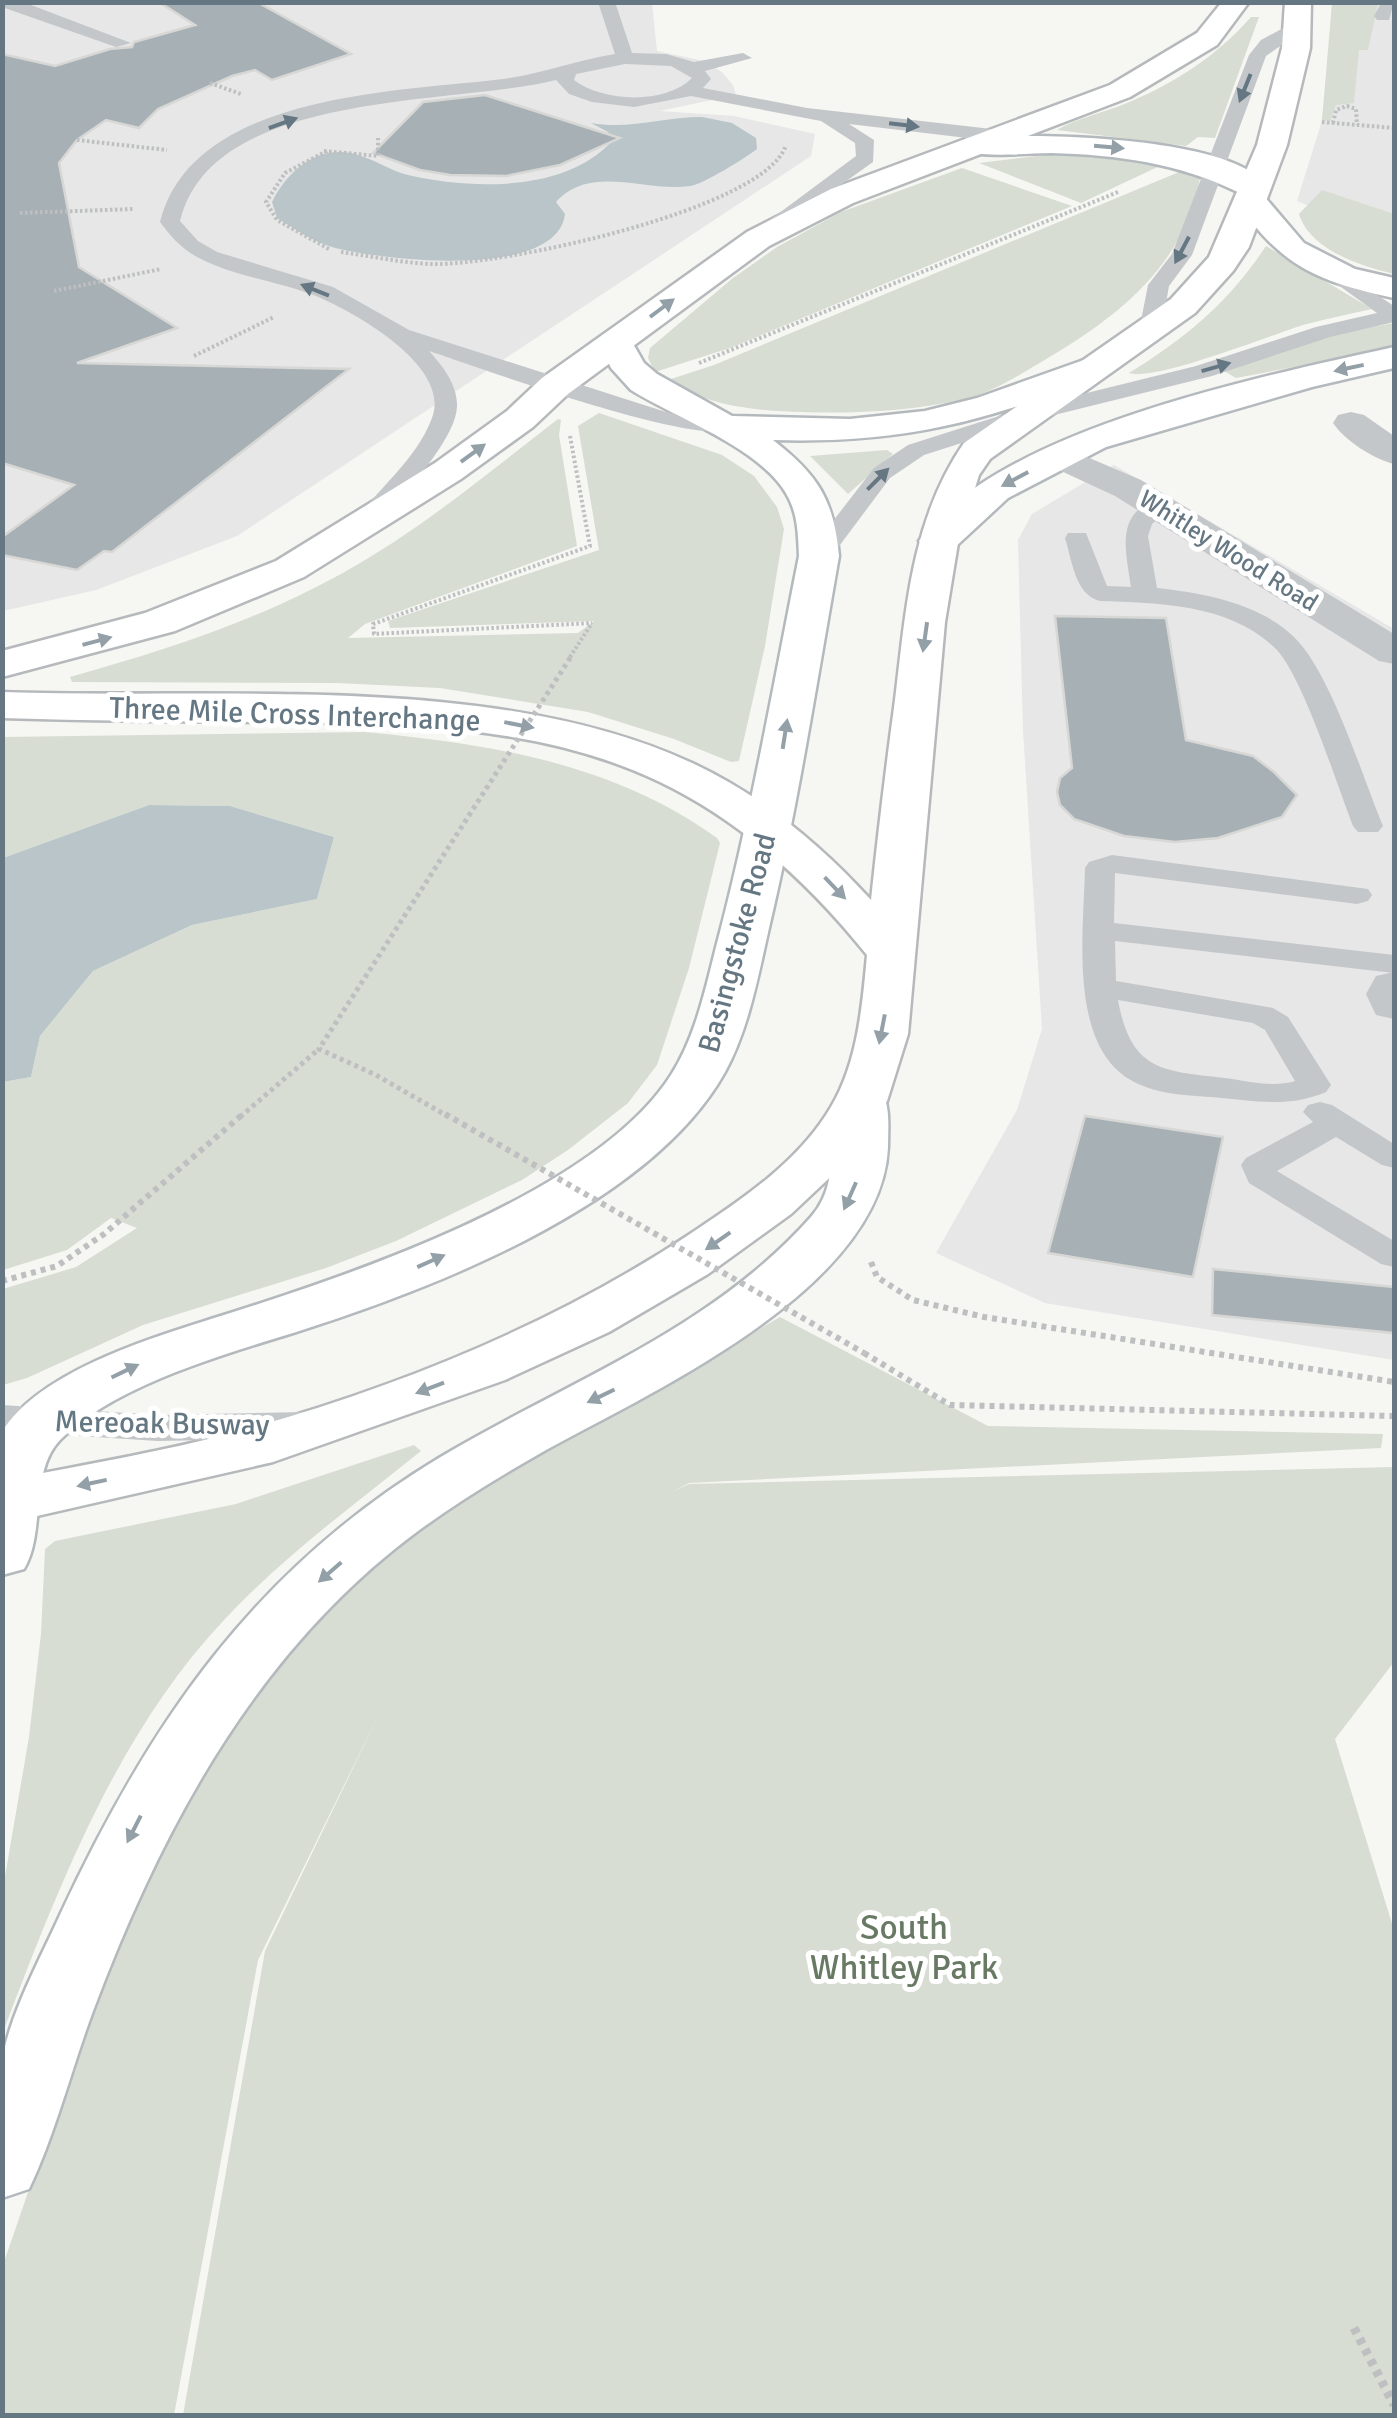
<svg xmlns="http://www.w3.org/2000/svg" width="1397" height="2418" font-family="Signika,sans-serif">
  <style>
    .built { fill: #e6e7e6 }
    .green { fill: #d7ddd3 }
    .water { fill: #b9c5c8 }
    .building { fill: #a7b0b5; stroke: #d7d7d5; stroke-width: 2.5 }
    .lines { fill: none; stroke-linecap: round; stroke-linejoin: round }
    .secondary-casing { stroke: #b3b9bd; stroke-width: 5 }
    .highway-casing { stroke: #b6b9bc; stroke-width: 5 }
    .path-far3 { stroke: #bdbfc1; stroke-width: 4; stroke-dasharray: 2.5 2.5; stroke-linecap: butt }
    .path-far2 { stroke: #bdbfc1; stroke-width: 5; stroke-dasharray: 4 4; stroke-linecap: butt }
    .path-far1 { stroke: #bdbfc1; stroke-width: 6; stroke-dasharray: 5 5; stroke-linecap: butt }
    .path { stroke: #bdbfc1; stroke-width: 9; stroke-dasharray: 6 6; stroke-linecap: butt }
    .lane { fill: #c3c7ca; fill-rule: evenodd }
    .street { fill: #c3c7ca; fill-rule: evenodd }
    .secondary { fill: #fff; fill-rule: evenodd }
    .highway { fill: #fff; fill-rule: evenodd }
    .path-bridge-far2 { stroke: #bdbfc1; stroke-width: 4; stroke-dasharray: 2.5 2.5; stroke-linecap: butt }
    .path-bridge-far1 { stroke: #bdbfc1; stroke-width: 5; stroke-dasharray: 4 4; stroke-linecap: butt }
    .path-bridge { stroke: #bdbfc1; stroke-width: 6; stroke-dasharray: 5 5; stroke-linecap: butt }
    .oneway { fill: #657783 }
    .oneway2 { fill: #93a0a8 }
    .labels { text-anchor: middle; stroke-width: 10; stroke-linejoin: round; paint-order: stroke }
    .far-street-label { font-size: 25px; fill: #657783; stroke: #fff }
    .street-label { font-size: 30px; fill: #657783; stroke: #fff }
    .near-park-label { font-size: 35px; fill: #697a64; stroke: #fff }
  </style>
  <rect width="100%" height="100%" fill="#f6f6f2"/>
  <path class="built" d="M2,3h650l5,48 47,10 18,11 11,13 3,10 -77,16 75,5 81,18 -4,22 -574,380 -141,54 -93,21z
    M1332,3h62v238l-97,-40 24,-77 7,-48z
    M1114,465l280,164v731l-349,-57 -109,-50 81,-143 25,-81 -19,-299 -5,-190 14,-26z"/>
  <path class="green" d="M1332,3h46l-10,47h-9l-5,53 -18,2 -6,16 -8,-1z
    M1251,17h8l-44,121 -17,-1 -12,9 -129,-16c19,-11 44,-17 65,-25 50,-20 94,-48 129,-88z
    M1053,154l111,10 -83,39 -102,-40z
    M962,168l110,38 -342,142 -75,24 -7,-14 2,-10 83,-70 44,-31 64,-35z
    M1184,170l16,8c-16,89 -84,140 -157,183 -27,16 -52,32 -82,39 -52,11 -107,14 -159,12 -40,-1 -100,-5 -131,-33l43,-14z
    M1322,190l72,24v60c-33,-8 -84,-24 -95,-60z
    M1266,246l106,63c-23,5 -47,10 -69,16 -32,10 -149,57 -174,48 57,-35 100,-71 137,-127z
    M1394,323v25l-158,30 -12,-7 109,-37z
    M599,413l123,42 32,21 23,31 7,22 -19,117 -26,115 -8,1 -57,-23 -86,-27 -148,-24 -103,-5 -265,-1 -2,-5c93,-26 186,-56 271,-103 78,-43 147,-101 217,-155l3,1 -2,15 18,111 -212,78 -17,14 230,-5 16,-12 -204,7 -2,-7 211,-71 -21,-124z
    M887,450l6,4 -45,40 -38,-38z
    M365,732c125,12 248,31 352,106l3,5 -31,125 -32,97 -29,38 -60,47 -46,30 -126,61 -70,27 -183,57 -116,53 -24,7v-96l73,-22 61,-39 -26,-10 -44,32 -64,20v-188l28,-5 9,-41 53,-65 99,-46 125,-26 17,-62 -104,-31 -81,-1 -146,53v-121z
    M780,1317l208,109 395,8 -2,14 -692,35 -15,8 15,-7 705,-17v195l-59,77 59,191v485h-1211l82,-464 113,-235 -120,244 -84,455 -171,1v-151l100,-291 128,-271 213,-206 202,-102z
    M414,1445l7,6c-67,54 -136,104 -196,168 -108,114 -167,269 -222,413v-144l26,-151 12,-103 4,-85 10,-8 181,-37z"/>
  <path class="water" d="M702,117l30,6 24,15 1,11c-10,8 -55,36 -67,37 -43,7 -99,-23 -134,16l9,12c-8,67 -187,46 -233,33 -20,-6 -37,-18 -55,-29l-5,-16c16,-32 47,-59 86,-47 18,5 33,16 50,20 64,15 158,17 204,-34l-4,-9 -17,-9c38,7 72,-6 111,-6z
    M149,805l81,1 104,31 -17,62 -125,26 -99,46 -53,65 -9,41 -28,5v-224z"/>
  <path class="building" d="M159,2h98l94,52 -79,26 -17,-10 -23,6 -74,33 -19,19 -33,-8 -29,20 -18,23 20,104 98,61 -100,35 272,6 -237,183 -8,-1 -27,19 -75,-15v-18l72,-52 -72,-22v-409l53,12 55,-17 22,-2 2,-5 61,-17z
    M485,95l135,43 -60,27 -54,11 -56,-1 -30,-5 -47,-17 50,-51z
    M1055,616l111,2 20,122 67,16 21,16 23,23 -15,22 -64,21 -43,4 -51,-6 -50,-17 -14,-14 -3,-13 3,-14 12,-10z
    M1085,1116l138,21 -30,140 -145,-24z
    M1213,1269l181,18v46l-182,-18z"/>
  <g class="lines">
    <defs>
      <path id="secondary" d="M976,136c61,-1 256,-2 293,52l-6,7 41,48 51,26 39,9v20c-78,-17 -112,-31 -159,-98l5,-7c-61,-30 -121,-38 -189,-40 -28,0 -59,5 -86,-2l-4,-6 4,-6z
        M616,332l12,3 16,28 13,11 75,42 118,3 75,-8 52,-13 118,-42 12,4 6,7 -6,7c-122,47 -201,70 -334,66 45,35 61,60 66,116 -22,124 -41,249 -70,372 -11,48 -20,100 -44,144 -75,134 -293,217 -432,261 -71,22 -180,53 -233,107 -31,32 -14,92 -36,129l-22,6v-143c37,-60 146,-93 209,-113 132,-41 384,-124 460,-244 27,-42 36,-95 49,-143 32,-124 54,-250 79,-376 -1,-21 -1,-42 -12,-61 -26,-47 -111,-77 -156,-105l-20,-22 -12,-26 5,-7z
        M1394,347v21l-82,19 -206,60 -98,51 -55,51 -14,4 -14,-4 -6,-8c78,-112 346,-165 475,-194z
        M861,1084l19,5c11,16 8,38 8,58 -6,141 -235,244 -342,303 -44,25 -87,51 -128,81 -161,119 -256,296 -325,480 -22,59 -37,121 -64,178l-27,9c0,-37 -2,-110 1,-143 10,-47 37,-96 57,-140 89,-192 195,-346 379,-457 127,-76 271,-127 372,-241 36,-40 9,-95 31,-128z"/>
      <path id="highway" d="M1222,2h27l-32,43 -87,52 -277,106 -84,43 -201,148 -35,33 -72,52 -157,98 -129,54 -173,46v-26l143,-38 131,-52 159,-98 72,-52 35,-33 205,-146 84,-43 279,-104 87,-52z
        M1285,2h26l-1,46 -23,97 -38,102 -16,24 -38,42 -205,146 -11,16 -21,68 -13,79 -37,412 -21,67 -46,66 -50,47 -83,60 -99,58 -104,48 -232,82 -271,62v-43c79,-16 160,-29 238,-50 159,-44 319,-109 456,-201 47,-31 99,-67 130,-115 31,-46 36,-105 41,-160 -57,-71 -124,-133 -207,-173 -123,-59 -267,-59 -400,-60 -86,-1 -172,-1 -258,-4v-26c216,8 492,-21 690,71 69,32 128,81 179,137 7,-67 15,-133 24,-200 11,-90 16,-180 69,-257l207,-144 38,-42 48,-112 25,-97z"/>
    </defs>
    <use href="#secondary" class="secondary-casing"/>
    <use href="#highway" class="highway-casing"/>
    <path class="path-far3" d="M210,83l31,11
      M1322,122l72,6
      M1333,123l3,-13 11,-4 9,3 1,16
      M77,140l90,10
      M324,151l54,5v-18
      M327,151l-42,22 -19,29 11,18 52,29
      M20,213l113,-4
      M341,252c30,4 61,11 91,12 66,2 334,-54 354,-119
      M54,291l107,-22
      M194,356l80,-39
      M699,363l419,-171
      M570,436l20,110 -217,78 1,10 218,-11"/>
    <path class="path-far2" d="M240,1117l79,-68"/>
    <path class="path-far1" d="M871,1262l6,15 36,23 71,17 410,65
      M2,1281l55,-15 47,-32 139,-120
      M864,1353l86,52 444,11"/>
    <path class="path" d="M1354,2328l40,77"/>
    <path class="lane" d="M2,2h21l108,41 -15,4 -114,-40z
      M598,2h17l17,51 34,1 28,8 49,-9 9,5 -47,13 6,8 -8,9 104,20 219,25 9,6 -9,6 -177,-21 25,16 -1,22 -111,79 -10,-6 3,-4 101,-75 -1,-13 -34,-22 -130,-25 -57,11 -42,-5 -23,-8 -13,-14c-104,26 -344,9 -376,141l18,20 19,11 116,35 76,43 257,82 56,8 12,7c-24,25 -262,-62 -305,-76 14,15 29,35 28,56 -2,36 -62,96 -85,124h-18l-3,-5c25,-36 68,-68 82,-111 15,-51 -79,-103 -117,-119 -37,-15 -81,-19 -117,-38 -16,-8 -28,-21 -39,-36 32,-129 237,-130 343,-143 38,-5 74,-19 112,-25zM625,64l46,2 21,12c-27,27 -89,24 -118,2l2,-6z
      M1394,2l-5,18h-12l-3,-4 6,-11z
      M1298,20l6,1v8l-38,27 -74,199 -23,31 -8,45 -3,5h-16l-3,-5 9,-46 24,-31 77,-199 12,-15z
      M1330,264l64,42v16l-64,15 -118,39 -178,44 -110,35 -34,23 -62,83 -9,3 -13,-8 68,-88 34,-23 110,-35 178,-44 120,-39 61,-14 -54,-39 -3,-4z
      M1159,500l12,7 -19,17 -4,12 9,52c46,5 102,15 137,49 37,36 68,139 89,189l-5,6h-20l-5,-6c-16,-41 -50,-149 -77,-177 -45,-45 -117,-46 -176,-48 -25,-6 -28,-41 -35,-63l3,-5h18l21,53 24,1c-5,-35 -17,-76 28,-87z
      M1112,855l256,34 4,6 -4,6 -11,3 -242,-31 -1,50 280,32v18l-279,-32 1,40 157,27 15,9 43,68 -5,7c-40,17 -74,8 -115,5 -27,-2 -58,-3 -82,-18 -61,-37 -45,-150 -44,-211l4,-6zM1118,1000l135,23 12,7 30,51c-23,7 -47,0 -70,-3 -63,-7 -94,-7 -107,-78z
      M1320,1102l12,3 62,39v24l-12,-3 -46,-28 -59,34 117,70v26l-13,-3 -132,-81 -8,-18 5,-7 67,-36 -10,-10 5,-7z
      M2,1405l156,10 148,-3 14,4 5,9 -5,9 -14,4 -148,3 -156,-10z"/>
    <path class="street" d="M1351,412l13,3 30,21v28c-20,-5 -49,-23 -61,-41l5,-8z
      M1059,445l82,35 253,154v30l-15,-3 -264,-165 -69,-32 -6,-8 6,-8z
      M1394,972v47l-18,-4 -10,-21 10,-18z"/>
    <use href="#secondary" class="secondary"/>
    <use href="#highway" class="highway"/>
    <path class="path-bridge-far2" d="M570,657l22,-34"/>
    <path class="path-bridge-far1" d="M449,1117l-73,-42 -57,-26 253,-394"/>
    <path class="path-bridge" d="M445,1114l419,239"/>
  </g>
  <defs><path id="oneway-solid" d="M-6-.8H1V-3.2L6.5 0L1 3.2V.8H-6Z" transform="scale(2.5)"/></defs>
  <g class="oneway">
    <use href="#oneway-solid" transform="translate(1245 88) rotate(112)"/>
    <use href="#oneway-solid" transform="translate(283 123) rotate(-20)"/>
    <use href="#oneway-solid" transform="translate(904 125) rotate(7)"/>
    <use href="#oneway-solid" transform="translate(1182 250) rotate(118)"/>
    <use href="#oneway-solid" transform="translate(315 290) rotate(-158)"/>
    <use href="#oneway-solid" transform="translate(1216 367) rotate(-16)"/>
    <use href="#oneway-solid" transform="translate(878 479) rotate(-45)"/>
  </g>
  <g class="oneway2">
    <use href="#oneway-solid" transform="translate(1109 147) rotate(5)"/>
    <use href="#oneway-solid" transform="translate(662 308) rotate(-37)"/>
    <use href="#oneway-solid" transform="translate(1349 368) rotate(168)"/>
    <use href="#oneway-solid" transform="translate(473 453) rotate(-36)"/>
    <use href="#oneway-solid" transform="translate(1015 479) rotate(152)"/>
    <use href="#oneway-solid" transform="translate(925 637) rotate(98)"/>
    <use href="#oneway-solid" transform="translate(97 641) rotate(-15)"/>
    <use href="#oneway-solid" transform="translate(519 725) rotate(11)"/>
    <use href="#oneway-solid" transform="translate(785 734) rotate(-81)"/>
    <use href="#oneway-solid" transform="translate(835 888) rotate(46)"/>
    <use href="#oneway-solid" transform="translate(882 1029) rotate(101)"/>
    <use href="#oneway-solid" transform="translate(850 1196) rotate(114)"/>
    <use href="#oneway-solid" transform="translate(718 1241) rotate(145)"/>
    <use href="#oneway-solid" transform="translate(431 1261) rotate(-24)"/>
    <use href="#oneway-solid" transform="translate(125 1371) rotate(-26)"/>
    <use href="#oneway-solid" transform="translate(430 1388) rotate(159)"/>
    <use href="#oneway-solid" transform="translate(601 1396) rotate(154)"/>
    <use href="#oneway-solid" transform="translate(92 1483) rotate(168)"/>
    <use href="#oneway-solid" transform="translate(330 1572) rotate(139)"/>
    <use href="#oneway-solid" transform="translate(134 1829) rotate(117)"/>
  </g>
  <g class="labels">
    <g class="far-street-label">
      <text transform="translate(1229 550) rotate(32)" y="9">Whitley Wood Road</text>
    </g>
    <g class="street-label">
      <text transform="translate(295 714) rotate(2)" y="10">Three Mile Cross Interchange</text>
      <text transform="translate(737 943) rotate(-75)" y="10">Basingstoke Road</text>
      <text transform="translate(162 1423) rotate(1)" y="10">Mereoak Busway</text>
    </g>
    <g class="near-park-label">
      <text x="904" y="1939">South<tspan x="904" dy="40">Whitley Park</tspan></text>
    </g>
  </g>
  <rect width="1397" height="2418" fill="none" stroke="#657783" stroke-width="10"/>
</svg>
